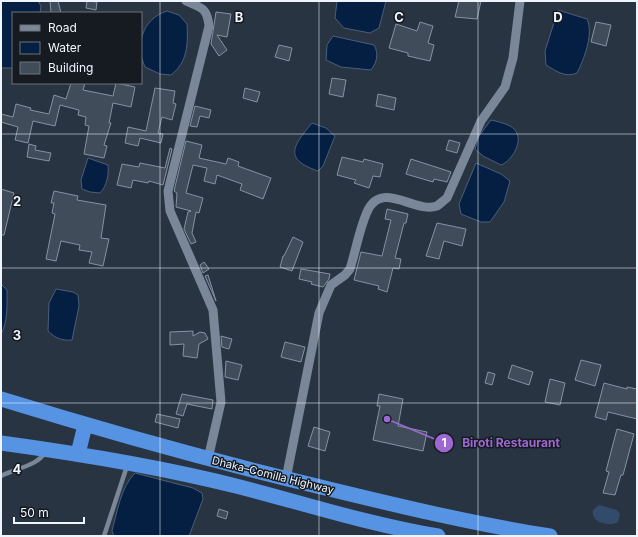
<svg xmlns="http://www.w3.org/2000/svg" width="638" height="537" font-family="Inter,sans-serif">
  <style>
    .green { fill: #334b6b }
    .water { fill: #041f42; stroke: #4a5f7b }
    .building { fill: #414c5b; stroke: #8592a3 }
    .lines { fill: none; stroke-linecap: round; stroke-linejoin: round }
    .service { stroke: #7a8798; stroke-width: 4.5 }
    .minor { stroke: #7a8798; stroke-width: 9 }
    .trunk { stroke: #5694e3; stroke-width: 15 }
    .grid { fill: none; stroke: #eef5ff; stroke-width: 1; stroke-opacity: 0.55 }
    .labels { text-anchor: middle; stroke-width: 3; stroke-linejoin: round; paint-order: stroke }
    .street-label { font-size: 11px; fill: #eef5ff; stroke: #161b21 }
    .grid-label { font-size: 13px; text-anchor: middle; font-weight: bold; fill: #eef5ff; stroke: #161b21; stroke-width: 3; stroke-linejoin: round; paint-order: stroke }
    .leader { fill: none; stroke: #9e68d2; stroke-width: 1.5 }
    .callout-dot { fill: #9e68d2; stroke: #161b21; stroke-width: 1.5 }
    .mark-label { font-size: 12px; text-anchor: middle; font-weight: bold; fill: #fff }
    .callout-label { font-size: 12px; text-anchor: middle; font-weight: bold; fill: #9e68d2; stroke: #161b21; stroke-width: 3; stroke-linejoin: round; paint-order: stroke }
  </style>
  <rect width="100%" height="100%" fill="#293442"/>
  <path class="green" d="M599,505l18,5 3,4 -2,8c-8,5 -28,1 -25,-12z"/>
  <path class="water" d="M1,1h37l3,5 -1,7h-27v55h-12z
    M337,1h49l-7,27 -9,5 -26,-5 -9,-10z
    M558,10l29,9c7,15 -3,40 -10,54 -12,5 -21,-2 -31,-8l-1,-14z
    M167,11l12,4 8,9c1,19 1,38 -16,51l-11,-1 -15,-7c-10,-22 -3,-48 22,-56z
    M333,36l41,9c5,9 3,17 -3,25l-30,-3 -15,-7 1,-15z
    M491,120c8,2 19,4 24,10 9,11 -3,31 -14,35l-18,-9 -8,-7 4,-13z
    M312,123l14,5 9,8 -12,30 -5,5c-35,-12 -25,-25 -6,-48z
    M88,158l20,7c1,9 -1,21 -8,28l-10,-1 -8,-3 -1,-9z
    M476,163l25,11 9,7 -6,21 -14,20h-9l-20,-8 -2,-10z
    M1,284l6,6c0,13 1,32 -6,44z
    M56,289l17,3 5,3 1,11 -7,34c-10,1 -17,-2 -24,-9l1,-28z
    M135,473l58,15 9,5 1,6 -14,37h-75l-2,-5c5,-19 9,-44 23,-58z"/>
  <path class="building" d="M50,1h8l3,12h-10z
    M87,1l10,1 -1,8 -10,-2z
    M459,1h22l-4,18 -22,-2z
    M216,12l15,2 -4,23 -10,-2 10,15 -8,6 -8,-12z
    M420,22l13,4 -5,17 6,2 -4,16 -22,-5v-3l-19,-5 7,-24 21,7z
    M596,22l15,3 -5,21 -15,-4z
    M279,45l13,3 -3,13 -14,-4z
    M332,78l14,2 -3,17 -14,-3z
    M71,83h14l-2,7 30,6 3,-13 19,4 -4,20 -18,-4 -4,20h2l-7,22 3,1 -3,12 -20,-4 5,-28 -4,-1 1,-8 -8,-2 1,-5 -19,-5 -5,21 -22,-5 -5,22 -13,-3 3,-13 -17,-5v-8l12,3 3,-13 15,4 -1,2 19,4 5,-19 12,4z
    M155,88l20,3 -2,12 3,1 -4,16 -10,-3 -4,16 5,1 -2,9 -21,-5 -2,8 -13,-3 3,-16 18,4z
    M245,88l15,4 -3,10 -14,-4z
    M378,94l18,4 -2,12 -18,-4z
    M195,106l16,4 -2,8 -9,-2 -3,11 -7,-1z
    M449,140l11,3 -3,10 -11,-3z
    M186,141l16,4 -3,13 27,6 2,-6 11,4 -1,4 33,12 -8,21 -23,-9 2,-6 -25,-9 -2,9 -11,-3 3,-13 -14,-3 -7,28 17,5 -4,15 -3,-1 -4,21 4,9 -5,2 -7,-15 4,-17 3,-1 -15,-4 1,-14 -3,-2z
    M29,144l7,2 -1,4 16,3 -2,8 -22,-4z
    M170,148l2,1 -9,36 -14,-4 -1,2 -15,-3 -2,8 -14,-3 5,-21 17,3 1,-4 25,5z
    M342,157l21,5 1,-3 19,5 -3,13 -7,-1 -4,12 -15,-5 2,-3 -19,-5z
    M411,159l40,13 -4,10 -13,-3 -1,3 -27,-8z
    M1,189l13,4 -10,42h-3z
    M54,191l24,5 -1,4 29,5 -5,33 8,1 -6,27 -14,-3 3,-11 -13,-2 1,-5 -19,-4 -5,20 -10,-2 9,-45 -3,-1 2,-10h-3z
    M387,209l21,5 -2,9h-2l-9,35 6,1 -2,10 -6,-1 -6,24 -9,-3 1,-3 -25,-6 7,-28 21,4 9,-36 -6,-1z
    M437,223l29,6 -4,17 -18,-5 -5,18 -13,-3z
    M293,237l10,5 -11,29 -12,-4 3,-11h1z
    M204,262l5,7 -6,4 -3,-8z
    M301,269l29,5 -1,5 -6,8 -12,-3 1,-2 -13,-3z
    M208,275l8,26 -11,-25z
    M193,331v5l7,-4 5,1 3,6 -9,5 -2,14 -14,-2 1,-12 -14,1v-13z
    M221,336l11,3 -3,10 -7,-2z
    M285,342l20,5 -4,15 -20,-5z
    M581,360l20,5 -6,21 -20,-6z
    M226,361l16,4 -4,15 -13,-3z
    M512,365l21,7 -4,13 -21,-7z
    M488,372l7,2 -3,11 -7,-2z
    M550,379l15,4 -5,22 -15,-3z
    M604,383l23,6v-2l10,2v30l-29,-7 -2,8 -11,-3z
    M182,394l31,6 -1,9 -25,-5 -4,12 -7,-2z
    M379,394l24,5 -5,27 29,6 -4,19 -50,-11 7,-34h-3z
    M157,414l23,5 -2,9 -23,-6z
    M314,427l16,5 -5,19 -17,-5z
    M617,429l17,5 -11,41h-2l-6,20 -12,-2 6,-21 -3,-1z
    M219,509l9,3 -2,7 -9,-3z"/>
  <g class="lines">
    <path class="service" d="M1,476c14,-7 38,-11 44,-24
      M104,536l23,-70"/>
    <path class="minor" d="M186,1c15,7 21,6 23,25l-41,165 2,20 43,99 8,92 -13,57
      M286,479l33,-166 12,-28 14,-10 5,-6c6,-19 9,-39 17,-57 14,-33 48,2 70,-6 3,-2 7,-6 10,-8l34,-77 24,-34 8,-29 7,-57"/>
    <path class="trunk" d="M1,399c107,33 215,63 324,89 74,18 149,36 225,48
      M1,443c81,11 160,24 239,44 66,17 131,38 198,49
      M78,454l7,-29"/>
  </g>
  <path class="grid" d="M160,1v535M319,1v535M478,1v535M1,134h636M1,268h636M1,403h636"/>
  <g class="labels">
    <g class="street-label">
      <text transform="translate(273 475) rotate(14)" y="4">Dhaka–Comilla Highway</text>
    </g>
  </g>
  <g class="grid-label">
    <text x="239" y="22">B</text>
    <text x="399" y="22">C</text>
    <text x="558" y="22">D</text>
    <text x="17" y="206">2</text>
    <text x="17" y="340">3</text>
    <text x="17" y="474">4</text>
  </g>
  <path class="leader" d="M387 419L444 443"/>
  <g class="callout-dot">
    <circle cx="387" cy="419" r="4"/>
    <circle cx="444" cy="443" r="10"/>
  </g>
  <g class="mark-label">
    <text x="444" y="447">1</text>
  </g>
  <g class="callout-label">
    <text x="511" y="447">Biroti Restaurant</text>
  </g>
  <rect width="638" height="537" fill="none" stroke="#eef5ff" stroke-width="4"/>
  <rect x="12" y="12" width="130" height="72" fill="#161b21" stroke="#6c727a"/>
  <rect x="20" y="25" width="20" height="6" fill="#7a8798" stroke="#6c727a"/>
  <text x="48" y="32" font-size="12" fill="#eef5ff">Road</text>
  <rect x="20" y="42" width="20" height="12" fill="#041f42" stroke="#6c727a"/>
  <text x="48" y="52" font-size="12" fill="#eef5ff">Water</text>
  <rect x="20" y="62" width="20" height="12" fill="#414c5b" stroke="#6c727a"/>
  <text x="48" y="72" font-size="12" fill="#eef5ff">Building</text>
  <path d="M14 517v6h70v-6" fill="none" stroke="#eef5ff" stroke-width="2"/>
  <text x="20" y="517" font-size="12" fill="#eef5ff" stroke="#161b21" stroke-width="3" paint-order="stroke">50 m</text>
</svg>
